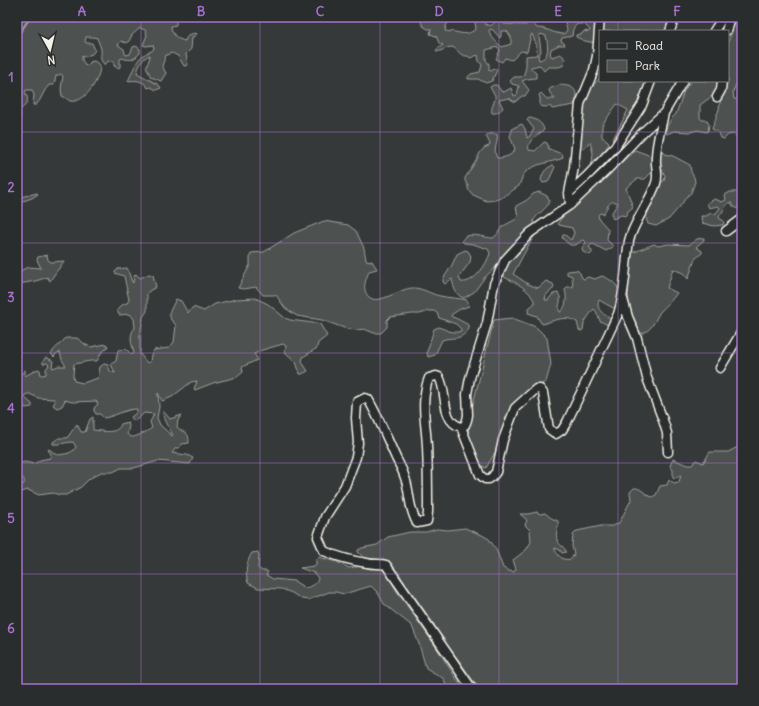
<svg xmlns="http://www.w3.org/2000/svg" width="759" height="706" font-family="Delius,sans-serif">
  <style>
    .green { fill: #4e514f; stroke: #a1a19c; fill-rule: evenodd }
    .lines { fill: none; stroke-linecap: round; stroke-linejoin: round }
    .stream { stroke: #a8a7a1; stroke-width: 2 }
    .minor-casing { stroke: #f4f1e8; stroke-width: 11 }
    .minor { stroke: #2a2d2e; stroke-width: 8 }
    .grid { fill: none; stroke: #a571cd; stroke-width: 1; stroke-opacity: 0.55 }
    .neatline { fill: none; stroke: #a571cd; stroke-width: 1.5 }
    .grid-label { font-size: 13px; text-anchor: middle; font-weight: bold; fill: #a571cd }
  </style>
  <rect width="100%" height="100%" fill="#363939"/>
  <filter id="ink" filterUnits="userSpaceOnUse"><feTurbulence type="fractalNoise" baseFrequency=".025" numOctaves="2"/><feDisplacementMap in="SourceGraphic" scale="8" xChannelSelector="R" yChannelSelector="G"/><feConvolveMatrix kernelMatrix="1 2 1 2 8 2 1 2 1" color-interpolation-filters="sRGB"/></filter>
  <g filter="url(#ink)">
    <path class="green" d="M17,17h159v8l-5,1c0,8 7,14 14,15 2,-6 5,-7 11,-8l1,1 -5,4 -1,11 -5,5 2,11 -4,1 -6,-10 -6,-3 -6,2 -4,11 4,7 -5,8 -10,-4c-8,-15 -3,-8 -1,-22 -8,3 -11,10 -13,18l22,12 2,3 -5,2 -5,-3 -3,1c-5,-8 -12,-8 -20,-7 7,-14 8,-25 24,-30l2,-3 -1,-3 -7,1 -3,-1 4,-10 -2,-5 -5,-2 -8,7 -3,6 -3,2 -5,-2 -3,4 6,4 1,5 2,1 3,-1 3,-7 3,-1 4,3v4c-6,7 -10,8 -18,5l-2,1v8l-2,1 -4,-2v-5h-6l-3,4c-7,-6 -3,-9 -4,-16 -1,-4 -3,-8 -4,-11l-4,-1h-7l-1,5 2,1h5l3,7 -3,4 -9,3 -1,-1v4l4,6 3,-1 1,-3 4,-1 6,4c1,13 -15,39 -30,36 -2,-1 -5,-4 -8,-5l-1,-7 2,-13 -2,-2 -5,2 -2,9h-5c-6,6 -7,14 -13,20h-3l1,-10 -2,-5h-6l-1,3c6,8 0,13 -6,18l2,5 -4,6z
      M424,17h27l-5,9 -1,5c4,1 6,0 10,1 9,2 13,3 21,-3l-1,-7 1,-5h17l-5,1 -4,4 1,2c7,4 10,-1 12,-7h2l5,7 22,1 3,-8h21l-15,4v5l2,2c10,0 17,6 27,6l3,-4 -2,-8 -3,-3 -4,2v-3l-2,-1h32l3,1 4,7v18l-10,-2 -9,-4v-2l6,-1 2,-3 5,1 1,-2 -6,-6h-7l-4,5 -1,7 -10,2 -1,3 3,2 1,2h-6l-8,4 -1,5 2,3 8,-3c5,2 5,6 4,11l-5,2h-11l-4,4 -4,-6 -9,2v2l5,4v5l-9,1 -5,2 7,9 -4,6h-3l-7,6 -6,-4 -10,2 4,8c-3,3 -7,6 -11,5 -2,-6 4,-11 3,-18l-3,-4 -2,-4 3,-2h4l4,6 3,1 7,-4 3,8 3,-1 2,-9 -7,-2 -2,-3 4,-4h7l3,-3 2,-7v-11l11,-1 -1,-11 -4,-10 -1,1 -4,17 -6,-1 -9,9 -7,-2 -3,4 -6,-3 4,-9 -2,-3 -12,3v10l3,4v6l2,1 5,-3 1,2 -5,11 -6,2 -8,-4h-10v-2l3,-3 9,-2 2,-7 -3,-4 -1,-6 -8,3 -2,-2c-9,1 -11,-9 -17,-9 -5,0 -10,5 -15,5l1,-3 6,-4 -4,-2 -3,-7 -6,-2 1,-5h-3l-5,-3 -3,-6zM490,29l3,1 7,8 1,-2v-5h6l4,6v7l-9,3c-5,-4 -11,-10 -13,-16zM541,34l5,2c2,9 4,22 -7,24l-1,-3 3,-6 -2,-15z
      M603,17h67l-4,14h-64z
      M738,17h4v65l-6,2 -3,8 1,7 8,1v42l-9,-8 -5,1 -4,4 -3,-1 -2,-5 -7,-4 7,-20 2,-13 -6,-2 -15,11v13l2,2h5l2,5 -1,6 -2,1 -8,-2 -8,2 -16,-1 -7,3 -2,-1c1,-6 6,-15 11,-19l8,-23 7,-10h37v-39z
      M600,78v3h48l-9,23 -25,40 -3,-1 17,-33 -11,-6 -15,21v12l6,4 1,3c-5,8 -12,13 -17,20l1,-11 -3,-11 -9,8h-4l3,-36 10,-25c4,-3 6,-8 10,-11z
      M560,85c10,1 15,1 17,12l-3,8 -22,4 -1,-2 -3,-1 -2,1 -6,-1v-8l-1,-3 2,-2 6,6h8l-5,-6 -1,-3 2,-2z
      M529,118c6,0 14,5 15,12 -6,5 -18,11 -15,20l6,1 9,-9 3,1 2,6 13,5 1,3 -2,2 -23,6 -9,4 -6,6 -4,11 -18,12 -6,2 -8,1 -14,-6 -5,-6v-3l-3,-5v-3l11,-17 4,-8 4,-5 5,-2 1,-2 -4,-8 2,-2h9c2,8 -5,16 0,24 7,0 15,-2 18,-9l-5,-13 3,-8 9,-4 3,5 2,9 2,-1 5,-8 -7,-9z
      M660,149h2l3,5 8,2 17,9 1,7 3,5 1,5 -4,11 -4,3 -6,9 -12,14 -13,7 -8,-2 -2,-6 14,-36 4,-1 1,-5 -7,-15z
      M635,150l16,6 2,15 -8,8h-8l-11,9 7,19 -5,4 -2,5 -5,-1 -8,4 -2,-5 7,-11c-9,-5 -11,6 -15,11l-3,-1 -2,2 1,4 9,10 -1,11 5,5 1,2 -7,4 -13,-7 -2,1 -2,2 3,4v2l-2,2 -7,-3c-2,-5 0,-6 3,-9l-1,-2 -3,-1 -6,5h-6l-8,-7 1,-3h2l6,5 3,-7 -2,-5 -13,-3 -1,-2 2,-3 11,-14h4z
      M553,165l2,2 -7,15 -5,1 -2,-3c2,-8 4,-11 12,-15z
      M742,187v13l-2,1 -2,8 -5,-3 -1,-3h-4l-9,14v1l5,3 -1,4 -9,1 -12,-3 -1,-7h5l5,-3 4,1 5,-6 -2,-2 -9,2 -2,-5 8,-4 7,3 4,-2 -1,-5 5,-3h6z
      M539,192l8,4 3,5c-4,9 -12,12 -17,20l2,2 -1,2 -14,15 -12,9 -14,20 -9,8 -11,15 -10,6c-9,-3 -10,-10 -12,-19l-2,1 -5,4 -2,-2v-3l9,-14 5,-11 8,-4 3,1 3,5 -1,6 -11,15 2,5c13,2 26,-18 29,-29l-2,-4 -15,-5 -9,-1 -2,-2c3,-11 23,-3 31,-3 5,-3 5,-6 8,-10 5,-5 13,-6 17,-11l-2,-11 11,-6 6,-6z
      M37,193l1,1 -6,4 -15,5v-5z
      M324,221l24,4 8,6 8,17 2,12 6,1 5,8 -8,2c-3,9 -8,18 0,26 10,9 30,-9 44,-9 10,0 17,6 27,8 9,2 18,2 27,4l2,6 -9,3 -9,6 1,2c5,1 12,6 17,8v4c-10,13 -15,7 -27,11l-7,15 -7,2 -1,-5 7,-23 5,-2c7,3 15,7 22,4v-2l-5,-5 -17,-6 -2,-5 -3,-2h-5l-9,3h-8l-22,3 -3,3v7l-6,6h-7l-10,-4 -7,1 -10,-1 -25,-9 -25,-4 -12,-8 -9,-13h-13l-7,-8 -12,2 -6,-1 12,-23v-9l1,-3 13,-1 30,-19z
      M546,228l-10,6 -5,7 -18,33 15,10 10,4 8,-7 7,3 1,4 -8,7 -1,5h3l5,-6 5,-1c5,6 0,12 1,18l2,1c6,-7 6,-14 4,-23l2,-2h6l-1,-11 -5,-2v-3l10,-1 3,3 2,5 2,1 4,-2 7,2 7,-3c12,5 20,11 16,24 -1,4 -1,6 -5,8l-14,-8c-4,10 6,15 13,20l-2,6 -10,-5 -4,-10 -2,-2 -2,2 -8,12 -1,7 -2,1 -2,-1 -2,-8c-10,-7 -23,-2 -34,2l-2,-1 -4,-7 -9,-3 1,-5 6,-5c-5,-14 -18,-20 -31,-26l1,-8 4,-7 12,-11 9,-14z
      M702,238h2v2l-6,5 -2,2 6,4v2l-7,6 -7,20 -5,-6 -10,-4 -6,19 10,5c-5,7 -11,13 -17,19 -6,9 -8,20 -21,22l-10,-22 -1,-28 2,-28 2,-3 22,-9 4,2 10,-2 21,1 8,-6z
      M47,255l1,5 3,2 13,-1c-5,8 -10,13 -14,20l-3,-4c-8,4 -22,6 -30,7l1,-12 10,-5 13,1 -4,-8 1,-3z
      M127,268l5,14 1,1 1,-7 2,-2 4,4 9,-4 4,1 3,12 -7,4 -2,3v17l-4,6 -3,18v19l7,9 3,-1 1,-7 3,-5 15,-2 5,-6 2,-17 -5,-5 -2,-7 7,-14 5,2 7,12 5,-6 11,4 11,-7 21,-5 19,-1 13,6 17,14 5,2 30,4 7,12 -9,7 -1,5 -14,9 -1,5 6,9 -6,3h-2l-4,-12 -11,-10 1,-6 -3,-2 -21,6 -8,4 3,4v2l-15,7 1,5 -6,5 -24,6 -18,7 -1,-1 3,-8 -6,1 -19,15 -10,4 -4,-8 1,14 -2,11 3,7 12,11 1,-1c-5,-10 -10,-12 -10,-24l7,8 12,-4 -4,5 -1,7c7,8 12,2 12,16l-7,1 -3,4h-3l-4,5 15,2 6,3 -3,6 -32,-3 -24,7h-13l-8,4h-12l-12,7 -8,8 -15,8h-6l-7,-2 -14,2 -11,-5 -7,2 -4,-1v-4l7,-3v-5l-3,-2 -4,1v-14l8,-2 9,2 6,-4 10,-2 1,-4 -3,-4 1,-1 8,6c8,-1 15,-1 19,-8l-3,-5c-7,0 -14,3 -20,2v-2l6,-4h8l10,-14 4,8h4l5,-13 3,-2v13c10,1 24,5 28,-6l7,-2 1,4 -2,8c2,2 3,3 6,3 3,0 17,-7 19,-9l-2,-6 4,-8 -10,-1 -4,4 -6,4 -3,-4 6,-5v-3h-2c-11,1 -20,7 -31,9l-4,-4h-4l-2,-3v-3l4,-4 -2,-3 -24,1 -7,-2 -3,6 -5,2 -4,-3 2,-3 -1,-3 -16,-1 -8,-4h-3l-3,2 1,2 7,6v3l-7,1 -3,-6 -5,3v-26l8,-9v6l13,-7 2,1 1,5h2l3,-1v-5l3,-4 -2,-2 -4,1v-3l3,-4 7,4 -1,6 1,1 5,-2h8l-4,-6 -2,-8 -3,1 -3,4 -3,-3c4,-7 10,-10 15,-16h11l9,7 5,2 15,-3 2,2 -2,3 -5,4 -4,8c-7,-1 -15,2 -23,3l-1,11 1,6 9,2 15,-5 2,-11 4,-3 4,1 2,6 5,2 -4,-9 5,-3 2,-11 8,-1 6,6 2,-2c-2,-8 -6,-18 1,-25l-1,-9 -4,-5 -11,1 -2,-5 5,-5 5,-2 2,-3 -5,-24 -9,-3v-1l3,-3z
      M512,318l24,9 11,11 4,26 -5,18 -15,7 -45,79 -11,-6 -7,-28 3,-22 23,-92z
      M742,445v244h-263l-19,-27 -22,-28 -4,-10 -32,-45 -3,-6 -14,-13c-11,-1 -19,1 -27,-8v-2l4,-2 15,-3 11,-8 22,-5h16l11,-3 11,1 17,-2 17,7 7,4 7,10 7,19 6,3 5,1 2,-3 -3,-9 13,-10 5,-8 -1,-12 -5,-5 2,-5 -7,-6h8l9,-2 3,2 5,-1 6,5 7,3c1,7 -3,13 -1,19 2,6 8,6 9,12l-4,1 -2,-3 -5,-2v2c4,7 8,11 16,9l3,-5 -2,-8 1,-11 4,-4 24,-5h12l6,-3 12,-23 -1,-8 4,-4c7,-1 11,7 18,9l4,-2 4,-9 7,-1 2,-5 5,3 5,-1 2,-7 -7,3 -1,-1v-7l-3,-4 3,-7 14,6h5l4,-5 7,3 7,-11h18z
      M258,552l1,4 -1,12 4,3h5l1,1 -2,3 7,4 21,2 11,7c7,-2 12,-3 13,-10l-4,-5 -14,-5 14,-2 2,-2v-5l2,-2 19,5 12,6 12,-2 20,1 4,4 13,22 36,51 29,45h-16l-3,-10 -3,-2 -15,-9 -7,-24 -7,-18 -28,-22 -6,-11 -7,-7 -27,8 -8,-2h-7l-21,8 -6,-1 -10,-6 -10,-4 -24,-1 -10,-5c-3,-10 -2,-21 4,-30z"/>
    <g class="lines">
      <path class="stream" d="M17,37l10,-15 5,-5"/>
      <defs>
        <path id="minor" d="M670,31l5,-14
          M714,31l9,-14
          M726,31l4,-14
          M717,97l4,-7 1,-9
          M569,193l17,-16 29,-30 27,-42 9,-24
          M570,205l-1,-12 5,-26 6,-63 14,-34 3,-14 3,-39
          M726,231l16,-12
          M623,299l5,18 9,21 10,40 16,42 4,13 1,19
          M720,368l22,-37
          M461,427l19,48 5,4h4l3,-2 4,-5 7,-32 12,-32 21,-19h4l3,4 6,36 7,5 6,-4 5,-8 51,-108c8,-24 7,-49 11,-73 4,-18 21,-39 27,-58 3,-8 -1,-17 0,-25 0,-15 5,-30 8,-45
          M472,689l-86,-124c-6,-2 -12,0 -19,-2 -15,-2 -29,-6 -43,-12l-6,-14 7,-20 20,-31 11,-29 2,-14 -2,-25 1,-16 8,-4 3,1c11,19 19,39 28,59 3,6 6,11 8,17 7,17 3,30 13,48l10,-2 1,-9c0,-22 0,-44 -1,-66 -1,-22 -7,-46 2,-68l7,-2 3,1c9,15 1,44 22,50l4,-2 2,-5 1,-5 -1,-21 3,-16 17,-55 7,-39 11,-24 25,-27 40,-28 38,-36 36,-38 20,-18 19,-32"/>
      </defs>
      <use href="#minor" class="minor-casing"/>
      <use href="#minor" class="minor"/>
    </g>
  </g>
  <path class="grid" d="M141,17v672M260,17v672M380,17v672M499,17v672M618,17v14M618,81v608M17,132h725M17,243h725M17,353h725M17,463h725M17,574h725"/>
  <rect width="759" height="706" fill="none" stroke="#2a2d2e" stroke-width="44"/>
  <rect x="599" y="30" width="130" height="52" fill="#2a2d2e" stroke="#7b7b78"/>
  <rect x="607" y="43" width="20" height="6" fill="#2a2d2e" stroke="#7b7b78"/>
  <text x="635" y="50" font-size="12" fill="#f4f1e8">Road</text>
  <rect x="607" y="60" width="20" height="12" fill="#4e514f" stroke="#7b7b78"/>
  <text x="635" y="70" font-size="12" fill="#f4f1e8">Park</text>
  <g transform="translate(50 50) rotate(172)" stroke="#2a2d2e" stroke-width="3" paint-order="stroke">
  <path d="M0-3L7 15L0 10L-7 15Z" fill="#f4f1e8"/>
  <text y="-6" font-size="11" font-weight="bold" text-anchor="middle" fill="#f4f1e8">N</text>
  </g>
  <rect x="22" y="22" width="715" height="662" class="neatline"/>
  <g class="grid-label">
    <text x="82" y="16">A</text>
    <text x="201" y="16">B</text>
    <text x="320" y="16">C</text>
    <text x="439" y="16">D</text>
    <text x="558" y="16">E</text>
    <text x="677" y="16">F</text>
    <text x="11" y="82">1</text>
    <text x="11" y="192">2</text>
    <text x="11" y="302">3</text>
    <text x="11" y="413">4</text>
    <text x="11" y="523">5</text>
    <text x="11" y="633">6</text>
  </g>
</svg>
